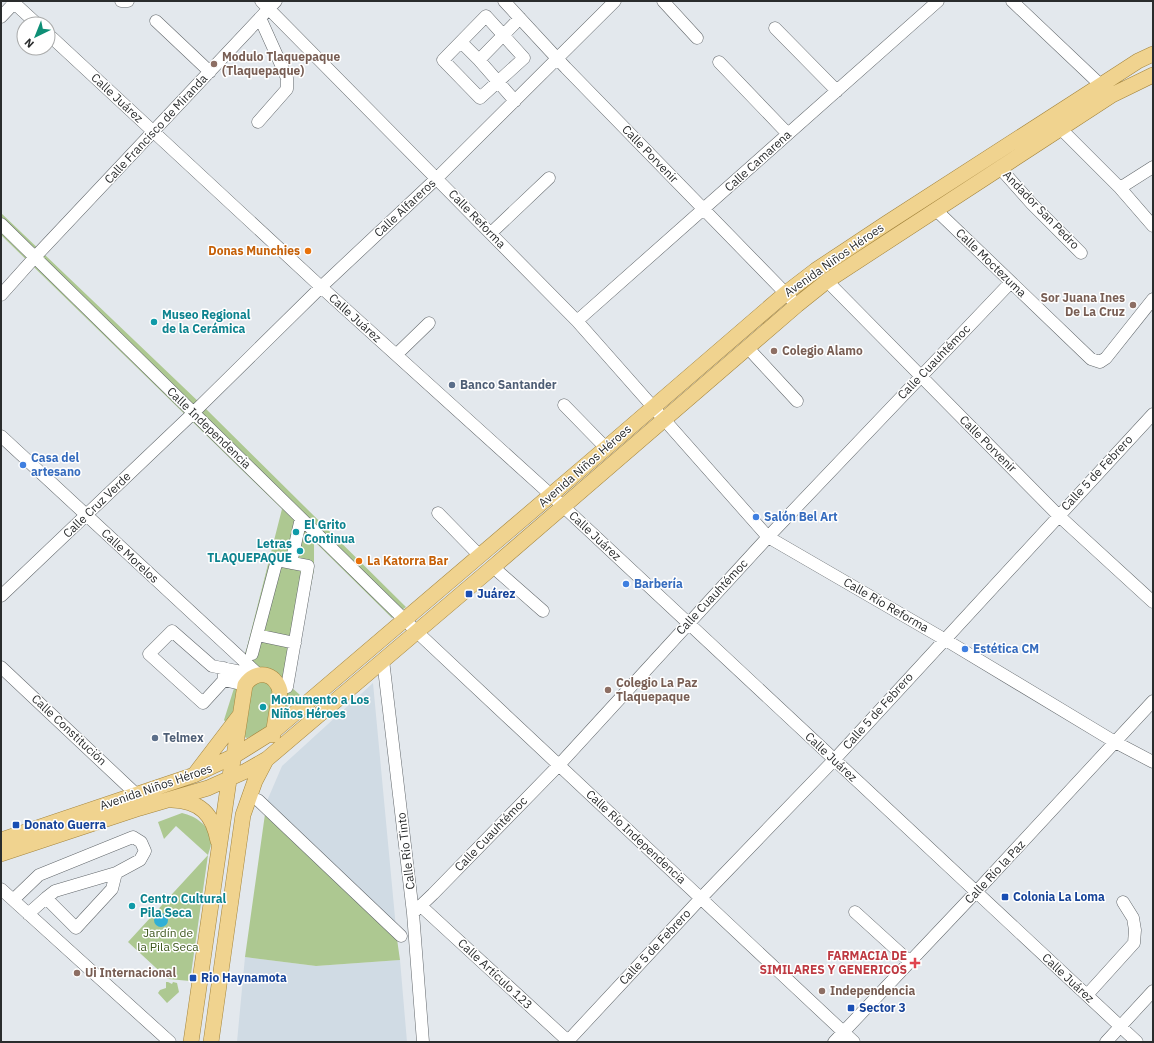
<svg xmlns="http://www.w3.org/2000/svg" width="1154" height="1043" font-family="'IBM Plex Sans',sans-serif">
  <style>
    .built { fill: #d0dbe4 }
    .green { fill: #adc891 }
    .water { fill: #30afd5 }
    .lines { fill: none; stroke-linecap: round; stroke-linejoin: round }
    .minor-casing { stroke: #62676b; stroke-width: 13 }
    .major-casing { stroke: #a4853d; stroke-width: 16 }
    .minor { stroke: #fff; stroke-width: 12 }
    .major { stroke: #f0d38f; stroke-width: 15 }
    .education-dot { fill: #8d6e63; stroke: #fff; stroke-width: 1.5 }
    .food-dot { fill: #e8710a; stroke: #fff; stroke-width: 1.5 }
    .culture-dot { fill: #0f9aa8; stroke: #fff; stroke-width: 1.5 }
    .service-dot { fill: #5c6f8a; stroke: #fff; stroke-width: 1.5 }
    .shop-dot { fill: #3f7fe0; stroke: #fff; stroke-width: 1.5 }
    .transit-dot { fill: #1a4fb4; stroke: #fff; stroke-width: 1.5 }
    .health-dot { fill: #e0444e; stroke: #fff; stroke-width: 1.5 }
    .labels { text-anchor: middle; stroke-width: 3; stroke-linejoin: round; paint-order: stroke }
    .education-label { font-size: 12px; font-weight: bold; fill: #785e54; stroke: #fff; text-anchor: start }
    .street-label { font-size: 12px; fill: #2a2c2d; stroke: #fff }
    .food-label { font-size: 12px; font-weight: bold; fill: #c56008; stroke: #fff; text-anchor: end }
    .culture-label { font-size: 12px; font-weight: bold; fill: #0d838f; stroke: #fff; text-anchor: start }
    .service-label { font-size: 12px; font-weight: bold; fill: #4e5e75; stroke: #fff; text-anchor: start }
    .shop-label { font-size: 12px; font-weight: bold; fill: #366cbe; stroke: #fff; text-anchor: start }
    .transit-label { font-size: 12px; font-weight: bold; fill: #164399; stroke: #fff; text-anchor: start }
    .park-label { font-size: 12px; fill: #3b541a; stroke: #fff }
    .health-label { font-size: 12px; font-weight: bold; fill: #be3a42; stroke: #fff; text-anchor: end }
  </style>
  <rect width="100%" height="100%" fill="#e3e8ed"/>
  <path class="built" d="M373,683l23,245 -129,-127 15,-35z
    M245,957l71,9 84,-6 7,82h-170z"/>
  <path class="green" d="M1,213l201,192 204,202 -14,11 -78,-77v29l-23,117 9,8 -38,36 -15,7 -14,-5 -9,-13 23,-73 35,-138 -281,-274z
    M182,813c14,3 30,14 29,30 0,4 -2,8 -3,12l-18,126 -22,-2 -40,-37 80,-87 -32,-29 -12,13 -6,-17z
    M265,814l132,125 3,21 -84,6 -71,-9z
    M166,982h2l4,2 1,-2 4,1 2,9 -12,11 -9,-10 2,-3 6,-2z"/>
  <path class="water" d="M154 920a7 7 0 1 1 14 0a7 7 0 1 1-14 0Z"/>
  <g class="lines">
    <defs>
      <path id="minor" d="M12,1l25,23
        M121,1h7
        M261,1l316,320 191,216 176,102 171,103 38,20
        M504,1l62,67 231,237
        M663,1l34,37
        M1012,1l95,90
        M486,16l38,42 -44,40 -37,-38z
        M1,17l15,-16
        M156,21l54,51
        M775,28l62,63
        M48,34l273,253 230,208 586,547
        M461,42l18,18 36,41
        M479,60l41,-42
        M719,62l69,72
        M258,122l29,-33v-11l-27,-60
        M1060,128l60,60 33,38
        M1000,168l32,36 49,49
        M1120,188l33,-21
        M936,210l155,149 9,3 6,-4 47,-59
        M1,224l416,408 437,410
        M491,233l58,-55
        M827,281l231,234 95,87
        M1,295l34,-38 241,-256
        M577,321l361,-320
        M748,348l49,53
        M396,355l33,-32
        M564,405l42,43
        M1,436l258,239
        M438,513l42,43
        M291,563l10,-45
        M493,567l50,44
        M1,596l187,-178 133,-131 116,-109 178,-177
        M257,635l38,8
        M252,654l25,-94 31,6 -21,121
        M383,660l30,253 10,129
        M1,667l135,127
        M224,668v12l-21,23 -54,-49 23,-23 40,35 45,9
        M224,680l21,5
        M258,800l143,136
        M1,889l169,153
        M46,898l30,30 36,-39 4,-16
        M13,900l26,-25 94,-38 8,5 4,9 -5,9 -24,13 -61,18 -9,7 -18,16
        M421,906l148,136
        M855,912l55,50
        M413,913l20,-19 126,-129 209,-228 243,-255
        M1087,995l47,-52 1,-13 -2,-12 -10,-16
        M567,1042l134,-144 133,-138 319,-346
        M834,1042l142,-150 177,-191
        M1106,1042l47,-51"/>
      <path id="major" d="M195,774l45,-59
        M172,800c28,1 41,14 46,41
        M1,840l193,-65 40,-19 40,-25 332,-283 180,-155 30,-23 71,-47 214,-138 37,-24 15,-7
        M1,854l139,-46 68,-20 38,-17 21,-12 226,-192 304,-262 30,-24 285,-186 41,-20
        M191,1042l38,-262 5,-24 11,-71c11,-16 30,-13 35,6l-7,44
        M211,1042l32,-227 12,-34 11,-21"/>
    </defs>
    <use href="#minor" class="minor-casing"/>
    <use href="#major" class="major-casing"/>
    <use href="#minor" class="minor"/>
    <use href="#major" class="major"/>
  </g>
  <g class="education-dot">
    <circle cx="214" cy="64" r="4"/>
    <circle cx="1133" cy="305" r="4"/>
    <circle cx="774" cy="351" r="4"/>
    <circle cx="608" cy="690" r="4"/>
    <circle cx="77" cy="973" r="4"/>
    <circle cx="822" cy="991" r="4"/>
  </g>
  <g class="food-dot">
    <circle cx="308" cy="251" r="4"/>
    <circle cx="359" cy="561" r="4"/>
  </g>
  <g class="culture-dot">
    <circle cx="154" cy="322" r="4"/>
    <circle cx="296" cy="532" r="4"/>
    <circle cx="300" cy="551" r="4"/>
    <circle cx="263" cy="707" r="4"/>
    <circle cx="132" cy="906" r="4"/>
  </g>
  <g class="service-dot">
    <circle cx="452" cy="385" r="4"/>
    <circle cx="155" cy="738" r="4"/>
  </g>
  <g class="shop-dot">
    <circle cx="23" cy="465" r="4"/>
    <circle cx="756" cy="517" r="4"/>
    <circle cx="626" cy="584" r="4"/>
    <circle cx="965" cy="649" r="4"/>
  </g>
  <g class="transit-dot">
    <rect x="465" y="590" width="8" height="8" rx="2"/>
    <rect x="12" y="821" width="8" height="8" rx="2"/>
    <rect x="1001" y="893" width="8" height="8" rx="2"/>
    <rect x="189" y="974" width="8" height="8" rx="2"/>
    <rect x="847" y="1004" width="8" height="8" rx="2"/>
  </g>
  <path class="health-dot" d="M913 957h4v4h4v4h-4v4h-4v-4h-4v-4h4z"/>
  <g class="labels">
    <g class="education-label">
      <text x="222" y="61">Modulo Tlaquepaque<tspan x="222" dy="14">(Tlaquepaque)</tspan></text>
      <text x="1125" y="302" text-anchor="end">Sor Juana Ines<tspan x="1125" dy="14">De La Cruz</tspan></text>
      <text x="782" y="355">Colegio Alamo</text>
      <text x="616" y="687">Colegio La Paz<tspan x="616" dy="14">Tlaquepaque</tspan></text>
      <text x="85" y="977">Ui Internacional</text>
      <text x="830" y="995">Independencia</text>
    </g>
    <g class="street-label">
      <text transform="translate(117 98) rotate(43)" y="4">Calle Juárez</text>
      <text transform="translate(156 129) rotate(-47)" y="4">Calle Francisco de Miranda</text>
      <text transform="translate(650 154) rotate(46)" y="4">Calle Porvenir</text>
      <text transform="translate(758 161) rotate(-42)" y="4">Calle Camarena</text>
      <text transform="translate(405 208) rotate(-43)" y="4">Calle Alfareros</text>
      <text transform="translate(1041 210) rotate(46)" y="4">Andador San Pedro</text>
      <text transform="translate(477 219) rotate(46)" y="4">Calle Reforma</text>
      <text transform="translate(834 260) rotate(-35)" y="4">Avenida Niños Héroes</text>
      <text transform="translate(991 263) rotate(44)" y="4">Calle Moctezuma</text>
      <text transform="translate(355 318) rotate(42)" y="4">Calle Juárez</text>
      <text transform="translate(934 362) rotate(-46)" y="4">Calle Cuauhtémoc</text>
      <text transform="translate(209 428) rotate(44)" y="4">Calle Independencia</text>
      <text transform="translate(988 444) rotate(45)" y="4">Calle Porvenir</text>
      <text transform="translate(585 466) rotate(-41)" y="4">Avenida Niños Héroes</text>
      <text transform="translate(1097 473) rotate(-47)" y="4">Calle 5 de Febrero</text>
      <text transform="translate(97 505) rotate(-44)" y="4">Calle Cruz Verde</text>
      <text transform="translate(595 536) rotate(43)" y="4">Calle Juárez</text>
      <text transform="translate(130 556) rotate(43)" y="4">Calle Morelos</text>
      <text transform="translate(712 597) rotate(-47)" y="4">Calle Cuauhtémoc</text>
      <text transform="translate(886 605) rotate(30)" y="4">Calle Río Reforma</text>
      <text transform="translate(878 711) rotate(-48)" y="4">Calle 5 de Febrero</text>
      <text transform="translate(69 730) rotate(43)" y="4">Calle Constitución</text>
      <text transform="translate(831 757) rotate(43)" y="4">Calle Juárez</text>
      <text transform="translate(156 787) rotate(-19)" y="4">Avenida Niños Héroes</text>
      <text transform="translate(491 834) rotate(-46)" y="4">Calle Cuauhtémoc</text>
      <text transform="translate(636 837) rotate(43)" y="4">Calle Río Independencia</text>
      <text transform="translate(406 851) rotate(-97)" y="4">Calle Río Tinto</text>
      <text transform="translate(995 872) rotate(-47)" y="4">Calle Río la Paz</text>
      <text transform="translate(655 947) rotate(-47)" y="4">Calle 5 de Febrero</text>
      <text transform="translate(495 974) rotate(43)" y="4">Calle Artículo 123</text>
      <text transform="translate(1068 978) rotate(43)" y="4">Calle Juárez</text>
    </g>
    <g class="food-label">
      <text x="300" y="255">Donas Munchies</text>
      <text x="367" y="565" text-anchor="start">La Katorra Bar</text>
    </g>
    <g class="culture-label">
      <text x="162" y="319">Museo Regional<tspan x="162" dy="14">de la Cerámica</tspan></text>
      <text x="304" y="529">El Grito<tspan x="304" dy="14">Continua</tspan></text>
      <text x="292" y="548" text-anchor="end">Letras<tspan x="292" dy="14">TLAQUEPAQUE</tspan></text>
      <text x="271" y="704">Monumento a Los<tspan x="271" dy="14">Niños Héroes</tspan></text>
      <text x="140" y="903">Centro Cultural<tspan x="140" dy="14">Pila Seca</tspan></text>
    </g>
    <g class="service-label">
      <text x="460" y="389">Banco Santander</text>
      <text x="163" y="742">Telmex</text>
    </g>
    <g class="shop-label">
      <text x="31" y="462">Casa del<tspan x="31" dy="14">artesano</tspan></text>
      <text x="764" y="521">Salón Bel Art</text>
      <text x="634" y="588">Barbería</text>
      <text x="973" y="653">Estética CM</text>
    </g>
    <g class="transit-label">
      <text x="477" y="598">Juárez</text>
      <text x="24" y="829">Donato Guerra</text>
      <text x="1013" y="901">Colonia La Loma</text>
      <text x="201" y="982">Rio Haynamota</text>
      <text x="859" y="1012">Sector 3</text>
    </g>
    <g class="park-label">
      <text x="168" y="937">Jardín de<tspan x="168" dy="14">la Pila Seca</tspan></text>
    </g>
    <g class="health-label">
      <text x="907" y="960">FARMACIA DE<tspan x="907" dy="14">SIMILARES Y GENERICOS</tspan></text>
    </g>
  </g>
  <rect width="1154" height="1043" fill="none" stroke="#2a2c2d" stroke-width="4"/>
  <g transform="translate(36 36) rotate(223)"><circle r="19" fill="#ffffff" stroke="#aaabab"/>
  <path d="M0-3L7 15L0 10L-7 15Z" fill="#0e8f76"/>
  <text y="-6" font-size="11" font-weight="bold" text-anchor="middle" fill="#2a2c2d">N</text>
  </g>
</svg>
